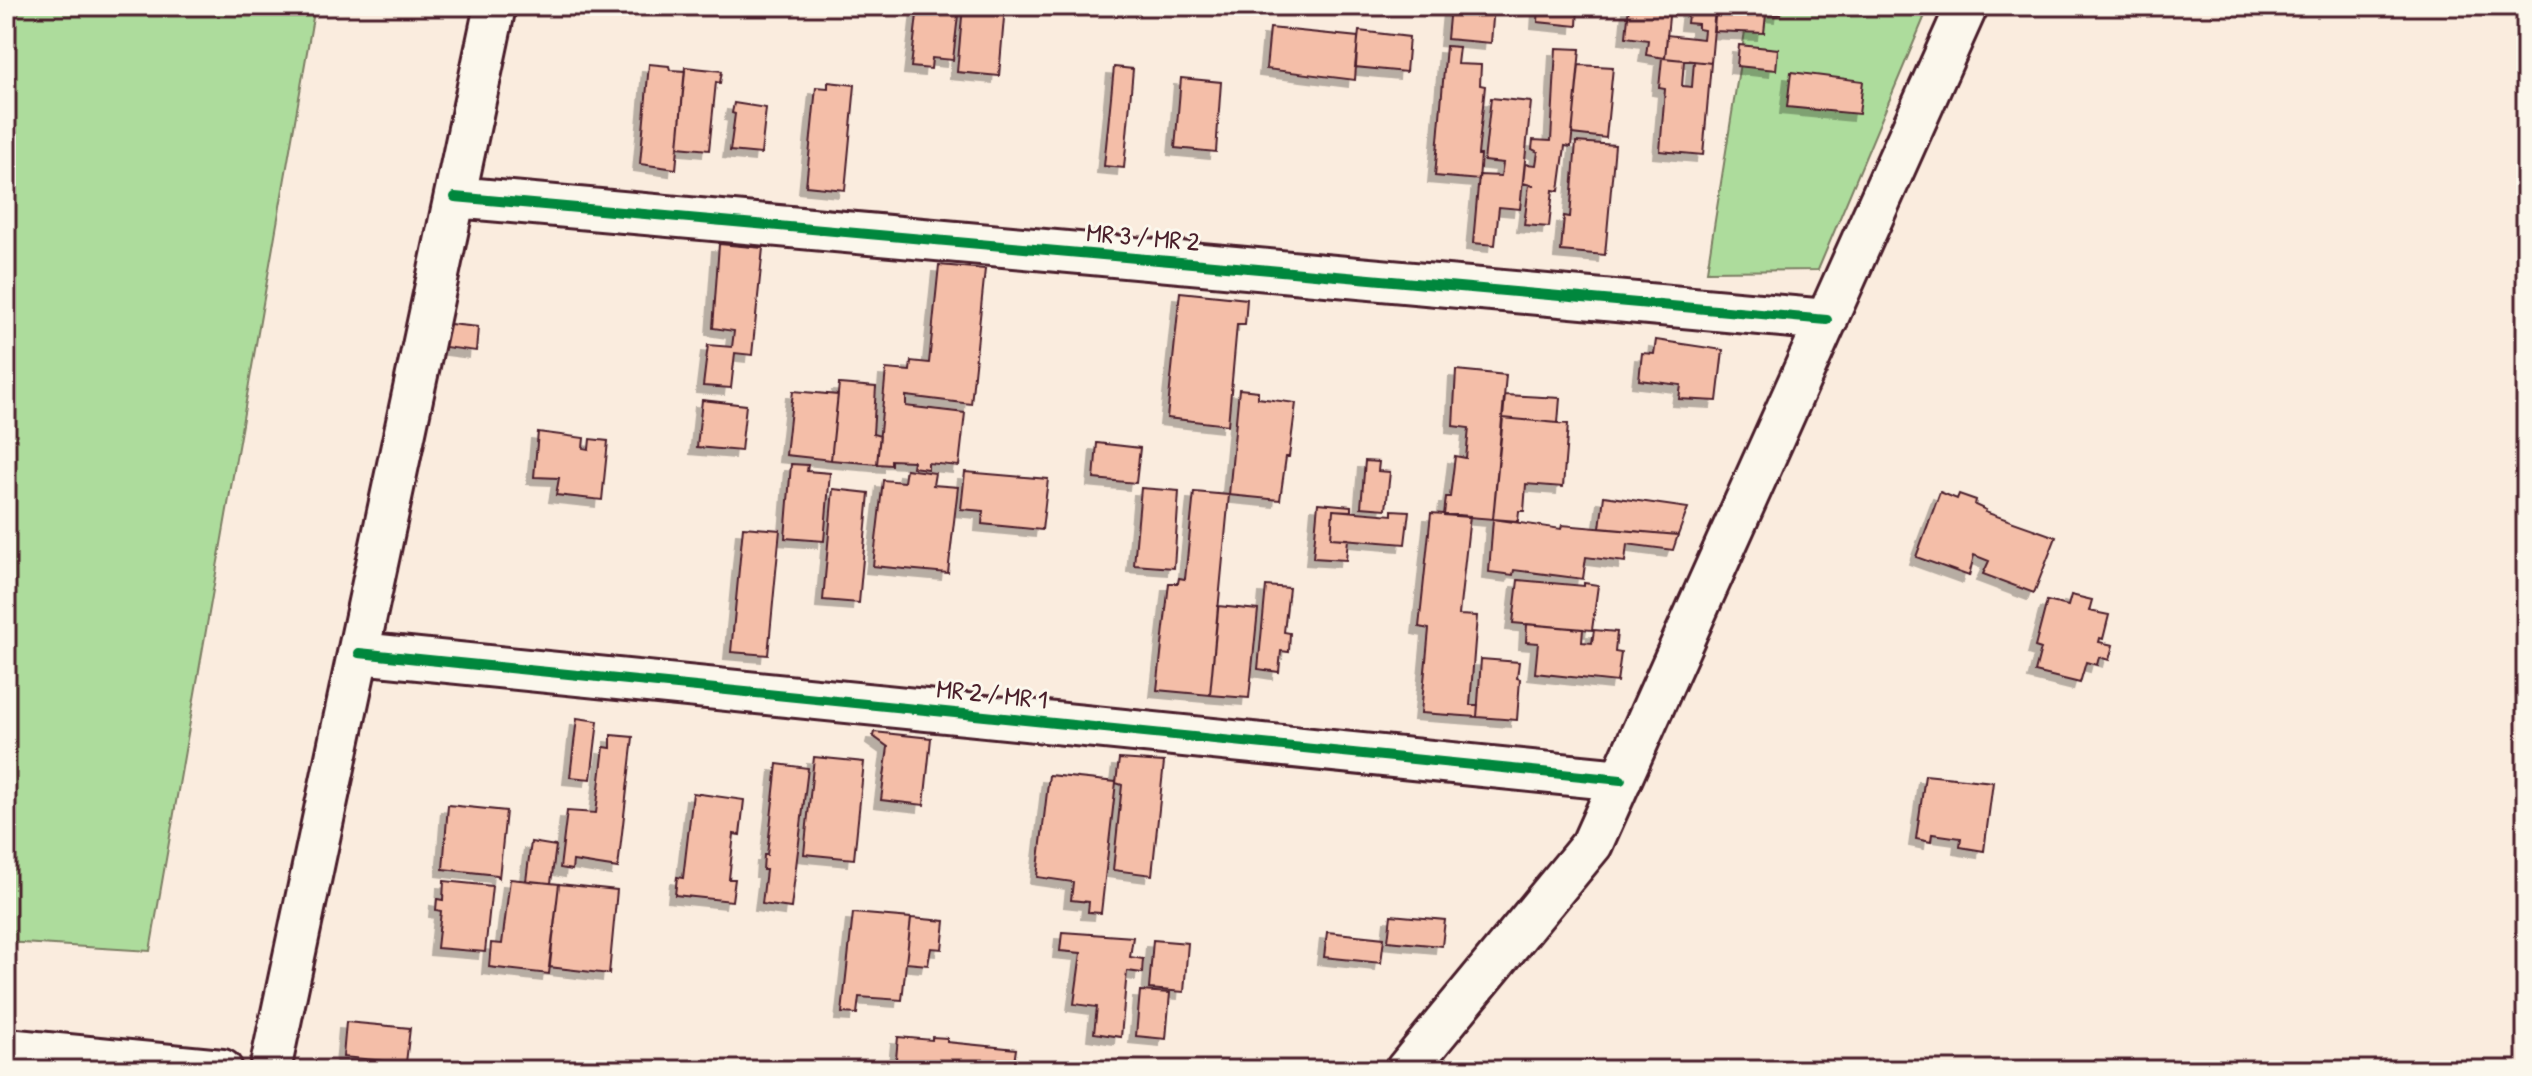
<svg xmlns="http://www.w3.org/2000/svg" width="2532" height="1076" font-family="'Patrick Hand',sans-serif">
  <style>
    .green { fill: #addc9c; stroke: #7c7e64; stroke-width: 2 }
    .building { fill: #f4bea8; stroke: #4a1f2b; stroke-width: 2; filter: url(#shadow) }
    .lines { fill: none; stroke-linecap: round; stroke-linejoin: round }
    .street-casing { stroke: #4a1f2b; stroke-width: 46 }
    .street { stroke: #fbf7ec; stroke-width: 40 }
    .cycleway-casing { stroke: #fbf7ec; stroke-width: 15 }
    .cycleway { stroke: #00873e; stroke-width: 10 }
    .labels { text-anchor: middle; stroke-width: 6; stroke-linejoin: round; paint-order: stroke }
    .street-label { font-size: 26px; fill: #4a1f2b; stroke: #fbf7ec }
  </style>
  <defs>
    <filter id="shadow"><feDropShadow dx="-7" dy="7" stdDeviation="0" flood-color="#0004"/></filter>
  </defs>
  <rect width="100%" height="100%" fill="#faecde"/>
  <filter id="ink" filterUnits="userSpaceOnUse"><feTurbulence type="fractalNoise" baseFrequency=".0125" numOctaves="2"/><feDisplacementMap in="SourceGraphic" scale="16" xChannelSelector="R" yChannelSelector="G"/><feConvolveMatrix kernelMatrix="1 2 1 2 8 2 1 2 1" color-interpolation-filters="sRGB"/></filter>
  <g filter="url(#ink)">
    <path class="green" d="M6,6h309l-165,945 -144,-9z
      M1749,6h180l-111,264 -111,1z"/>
    <path class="building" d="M918,6h41l-6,54 -21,-2 -1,11 -20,-2z
      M963,6h42l-6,70 -42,-4z
      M1450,6h44l-3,37 -44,-4z
      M1539,6h39l-1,20 -39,-4z
      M1629,6h41l-5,52 -19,-3 2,-15 -22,-3z
      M1689,6h27l-5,57 -46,-5 2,-23 36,4 1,-9 -6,-1v-5l-11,-1z
      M1730,6h47l5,1 -1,8 -51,-5z
      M1715,8l51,6 -2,19 -51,-2z
      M1270,28l88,9 -3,43 -89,-11z
      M1359,31l50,6 -3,35 -51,-5z
      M1739,45l39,4 -2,21 -39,-4z
      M1446,46l13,1 -2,17 24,1 -1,20 5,1 -7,69h3l-2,25 -44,-4z
      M1556,48l24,1 -9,98 -6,-1 -6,45 -6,-1 -4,37 -25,-2 5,-40 5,1 -11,-3 2,-19 11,1 2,-13 -6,-3 1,-9 18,1z
      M1662,58l22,2 -2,26 10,1 2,-26 17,2 -8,92 -43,-4 5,-62 -6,-1z
      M649,64l20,2 1,4 15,1 -9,98 -36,-5z
      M1579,65l34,2 -7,71 -34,-4z
      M685,67l37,4 -2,12 -4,-1 -7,68 -31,-3z
      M1114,67l19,2 -9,99 -20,-2z
      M1791,72l72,9 -4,33 -72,-7z
      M1181,78l40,4 -5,70 -41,-4z
      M828,82l27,3 -10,105 -39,-4 10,-99 12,1z
      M1491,98l40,4 -11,107 -21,-2 -4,38 -22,-2 6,-68 22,1 2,-13 -19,-2z
      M734,103l32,5 -5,46 -31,-3 5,-37 -3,-1z
      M1576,142l39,3 -10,110 -44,-4 3,-35 6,1z
      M719,244l44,4 -11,107 -17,-2 -4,35 -28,-2 5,-41 24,2 2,-16 -21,-3z
      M939,265l46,4 -14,135 -65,-8v10l59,7 -6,53 -31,-3v6l-16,-2 1,-6 -22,-1v5l-14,-1 9,-95 24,2 1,-10 18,2z
      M1180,292l67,7 -2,26h-8l-9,100 -61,-7z
      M440,323l38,4 -2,24 -39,-5z
      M1656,340l67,10 -6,51 -38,-2 2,-14 -42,-5 3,-27 12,1z
      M1456,370l50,5 -13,144 -49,-4 2,-18h4l5,-41 11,2 3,-30 -16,-2z
      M839,384l37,3 -3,47 7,2 -3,28 -46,-4z
      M1239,389l19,2v7l38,5 -7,54h-3l-6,43 -51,-5z
      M793,391l45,4 -7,65 -45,-5z
      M1505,395l55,3 -2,25 -55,-5z
      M702,400l44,5 -5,46 -44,-4z
      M1503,418l65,6 -5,63 -37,-3 -2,27h-5l-1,10 -25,-2z
      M538,432l46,6 -1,10 6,1 1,-10 18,2 -6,59 -46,-5 3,-17 -25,-1z
      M1097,443l43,5 -4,35 -42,-4z
      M1365,461l14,1 -1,9 12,1 -4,37 -25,-2z
      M791,464l17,1 -1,6 23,2 -6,68 -39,-3z
      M906,469l29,4 -2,12 25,2 -10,86 -75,-7 10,-86 21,2z
      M965,472l83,7 -6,51 -60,-6 1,-13 -22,-2z
      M1141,488l38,3 -5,77 -40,-3z
      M833,489l36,4 -10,110 -36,-3z
      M1194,492l35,3 -19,200 -53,-5 12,-107h9l1,-5 6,1z
      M1940,492l17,7 2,-5 17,6 -1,5 11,5 -1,2 71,25 -22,56 -51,-19 6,-13 -15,-6 -5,21 -53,-19z
      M1604,496l84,12 -10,27 -78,-7z
      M1318,503l33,3v5l-18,-1 -2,28 17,1 -2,21 -33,-2z
      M1333,510l59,5v-5l17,1 -4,33 -74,-6z
      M1431,513l39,3 -11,99 18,1 -7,89h8l-1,12 -56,-4 8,-84 -10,-2z
      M1493,519l68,10 1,-4 116,10 -5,15 -46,-6 -2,18 -39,-5 -3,22 -69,-9 -1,5 -24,-3z
      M743,527l37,3 -12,125 -37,-3z
      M1518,580l66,6v-3l14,2 -6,45 -79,-7z
      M1266,586l23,2 -5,44 6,1 -1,19 -8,-1 -2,21 -21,-3z
      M2071,595l21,5 -3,11 20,4 -6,24 -3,-1 -1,4 14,3 -4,15 -10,-3 -2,8 -11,-3 -6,21 -45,-11 6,-23 -6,-2 12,-46 21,5z
      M1218,606l40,4 -9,88 -39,-3z
      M1527,624l56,5 -1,13 10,1 2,-13 23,2 -2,20 6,1 -4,29 -82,-9 3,-30 -12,-1z
      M1481,659l38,3 -2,16 3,1 -3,41 -40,-3z
      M577,718l21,3 -7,58 -21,-2z
      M874,732l57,6 -7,67 -43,-5 7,-53 -15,-11z
      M611,735l22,2 -15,131 -45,-7 -1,9 -12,-2 7,-57 29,2 8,-66 7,1z
      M814,757l50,5 -10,97 -50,-5z
      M1119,759l45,3 -12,113 -39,-5 9,-85 -6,-2z
      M777,764l31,4 -17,140 -29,-4 4,-34h-3l1,-15h3z
      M1049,775l67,7 -15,131 -13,-1 1,-10 -18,-2 2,-18 -36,-5z
      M1925,775l68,7 -9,69 -24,-4 1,-9 -29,-4 -1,8 -15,-3z
      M693,793l51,7 -4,35 -6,-1 -5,45h6l-3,22 -57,-6 2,-18 6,1z
      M448,805l58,6 -7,67 -2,-3 -54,-6z
      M531,842l25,4 -5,37 -25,-2z
      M510,879l49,5 -10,90 -60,-7 2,-24 11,1z
      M444,881l48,5 -7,66 -48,-4 4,-37 -5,-1 1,-11 6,1z
      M559,884l58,6 -8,84 -60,-7z
      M853,913l58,5 -9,82 -43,-3 -2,17 -15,-1z
      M1391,915l54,5 -3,26 -54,-5z
      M911,918l34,3 -3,28 -11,-1 -3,17 -22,-2z
      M1062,932l71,5 -3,20 13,2 -1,14 -15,-2 -6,66 -27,-4 3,-26 -23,-3 7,-51 -21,-2z
      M1327,932l57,6 -3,25 -57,-6z
      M1153,940l35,3 -4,49 -35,-3z
      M1140,991l30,2 -4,46 -30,-3z
      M346,1022l64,6 -4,35 -63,-6z
      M898,1037l34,3v-3l15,1v4l69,7 -3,21h-118z"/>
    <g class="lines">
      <defs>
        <path id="street" d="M455,197l1372,123
          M359,653l1262,127
          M6,1049l216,21
          M270,1070l225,-1064
          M1406,1070l186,-226 375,-838"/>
      </defs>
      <use href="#street" class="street-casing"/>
      <use href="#street" class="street"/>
      <defs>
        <path id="cycleway" d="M455,197l1372,123
          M359,653l1262,127"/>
      </defs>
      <use href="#cycleway" class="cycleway-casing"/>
      <use href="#cycleway" class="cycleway"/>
    </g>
  </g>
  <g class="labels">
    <g class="street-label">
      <text transform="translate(1143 237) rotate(5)" y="9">MR 3 / MR 2</text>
      <text transform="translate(992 694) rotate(6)" y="9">MR 2 / MR 1</text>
    </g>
  </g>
  <rect width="2532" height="1076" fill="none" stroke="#fbf7ec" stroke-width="32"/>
  <rect x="16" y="16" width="2500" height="1044" fill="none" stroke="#4a1f2b" stroke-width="3" filter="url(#ink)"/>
</svg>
